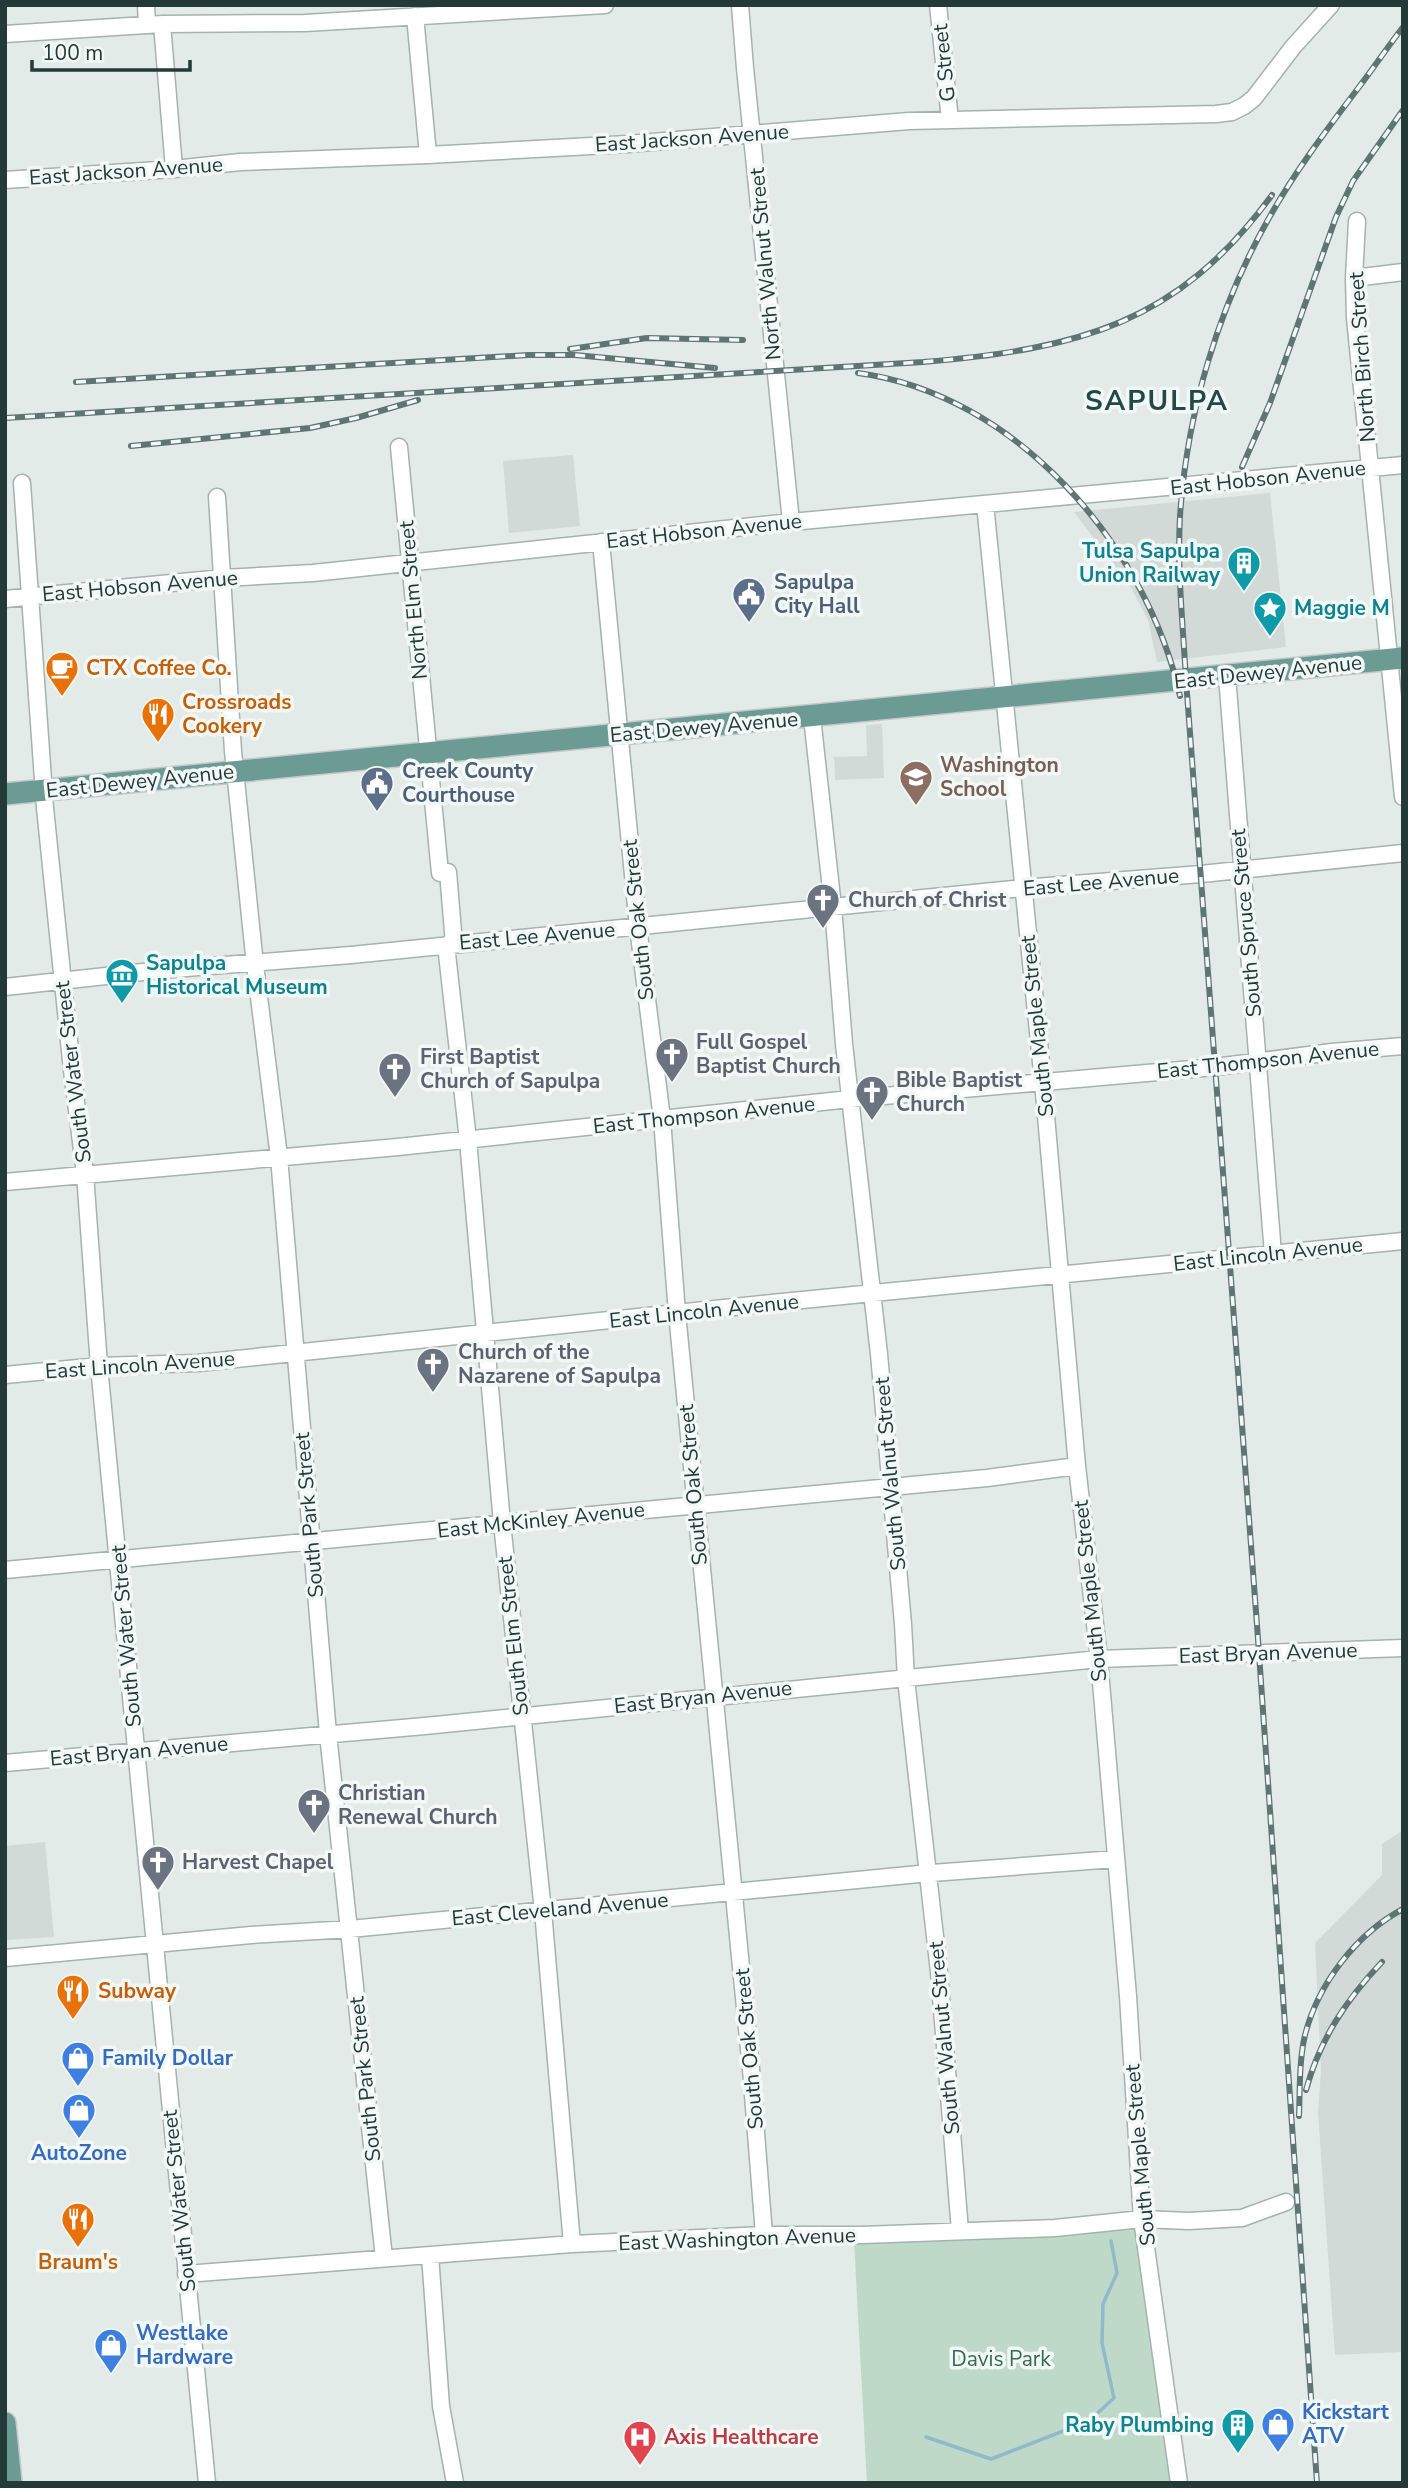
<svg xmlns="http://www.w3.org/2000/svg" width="1408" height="2488" font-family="'Nunito Sans',sans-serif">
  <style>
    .built { fill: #d1dad7 }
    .green { fill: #bed9c8 }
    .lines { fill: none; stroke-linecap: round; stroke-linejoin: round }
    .stream { stroke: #90baca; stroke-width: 3.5 }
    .minor-casing { stroke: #a5b2af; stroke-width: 19 }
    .major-casing { stroke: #c2c8c7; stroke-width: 24 }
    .minor { stroke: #fff; stroke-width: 16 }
    .major { stroke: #6c9b94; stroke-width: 21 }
    .rail-casing { stroke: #5f7572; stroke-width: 6 }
    .rail { stroke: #f2f8f6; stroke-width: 3.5; stroke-dasharray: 10; stroke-linecap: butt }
    .labels { text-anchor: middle; stroke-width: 7; stroke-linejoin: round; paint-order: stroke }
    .street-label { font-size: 21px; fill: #243a36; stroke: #f2f8f6 }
    .culture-label { font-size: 21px; font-weight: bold; fill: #0d838f; stroke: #f2f8f6; text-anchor: end }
    .service-label { font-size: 21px; font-weight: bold; fill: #4e5e75; stroke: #f2f8f6; text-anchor: start }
    .food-label { font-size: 21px; font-weight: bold; fill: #c56008; stroke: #f2f8f6; text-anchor: start }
    .education-label { font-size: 21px; font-weight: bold; fill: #785e54; stroke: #f2f8f6; text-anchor: start }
    .worship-label { font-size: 21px; font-weight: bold; fill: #5b616d; stroke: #f2f8f6; text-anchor: start }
    .shop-label { font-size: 21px; font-weight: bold; fill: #366cbe; stroke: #f2f8f6; text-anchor: start }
    .park-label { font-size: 21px; fill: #336c50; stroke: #f2f8f6 }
    .health-label { font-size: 21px; font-weight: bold; fill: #be3a42; stroke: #f2f8f6; text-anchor: start }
    .district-label { font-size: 28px; font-weight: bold; letter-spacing: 2px; fill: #224944; stroke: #f2f8f6 }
  </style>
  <rect width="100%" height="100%" fill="#e2ebe8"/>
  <path class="built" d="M573,455l7,71 -71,7 -6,-72z
    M1270,493l16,154 -129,15 -9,-42 -18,-34 -56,-74z
    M882,724l2,54 -49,2 -1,-23 33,-1 -1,-31z
    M1403,1830v522l-68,3 -17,-243 3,-41 -6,-128 67,-68v-31z
    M45,1842l9,95 -49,3v-94z"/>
  <path class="green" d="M1138,2230l35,253h-306l-13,-243z"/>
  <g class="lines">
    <path class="stream" d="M926,2437l65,22 98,-38 25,-23 -12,-55 1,-39 14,-31 -6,-32"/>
    <defs>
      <path id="minor" d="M146,5l1,20
        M740,5l5,63 46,454
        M938,5l12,115
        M415,16l13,139
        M162,24l12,145
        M5,34l157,-10 143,-1 300,-18
        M5,180l169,-11 66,-7 188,-7 200,-11 281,-23 307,-7 16,-2 12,-6 10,-8 39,-51 38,-42
        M1357,221l-3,57 1,40 48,479
        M1354,278l49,-6
        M399,447l41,426 8,-1 6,72
        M22,483l23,325 27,262 13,104 14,192 108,1117
        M217,497l16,254 22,214 24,192 49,577 56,524
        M985,504l58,578 34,384 22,193 29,337 14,223 37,264
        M601,542l37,385 24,192 15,194 74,756 13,166
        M5,599l218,-21 90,-5 478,-51 612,-57
        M1227,676l46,578
        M812,717l21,190 11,137 35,310 24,270 3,55 33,293 21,259
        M446,945l22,195 34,383 41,388 29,333
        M5,987l156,-17 190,-15 672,-67 178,-14 202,-21
        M5,1182l393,-35 452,-48 365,-32 117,-15 71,-6
        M5,1375l94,-9 99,-3 574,-60 631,-62
        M5,1570l982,-92 90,-12
        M5,1763l420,-37 674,-67 304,-11
        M5,1958l246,-23 99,-6 569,-55 196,-15
        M430,2255l11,151 14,77
        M186,2274l386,-30 192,-9h98l193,-7 87,-9 47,2 53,-3 44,-16"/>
      <path id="major" d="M5,794l1398,-136
        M5,2423l6,60"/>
    </defs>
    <use href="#minor" class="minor-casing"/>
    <use href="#major" class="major-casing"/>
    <use href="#minor" class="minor"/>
    <use href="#major" class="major"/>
    <defs>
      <path id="rail" d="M570,349l77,-11 96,2
        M858,373c158,21 289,173 322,323
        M76,382l452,-27h47l140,13
        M5,418l918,-56c154,-13 254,-37 349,-167
        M131,446l179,-18 46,-10 62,-18
        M1242,467l28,-64 66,-186 17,-36 50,-71
        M1306,2090c14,-51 40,-90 76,-128
        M1299,2116c1,-27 0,-55 6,-81 13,-51 51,-101 98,-126
        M1317,2483l-60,-858 -71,-945c-3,-55 -9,-110 -6,-164 7,-104 38,-208 89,-298 25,-45 56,-86 87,-127 16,-21 31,-43 47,-64"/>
    </defs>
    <use href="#rail" class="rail-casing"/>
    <use href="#rail" class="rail"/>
  </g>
  <defs>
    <symbol id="building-pin" viewBox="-11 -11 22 30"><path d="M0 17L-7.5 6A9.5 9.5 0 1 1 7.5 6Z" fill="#0f9aa8" stroke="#f2f8f6"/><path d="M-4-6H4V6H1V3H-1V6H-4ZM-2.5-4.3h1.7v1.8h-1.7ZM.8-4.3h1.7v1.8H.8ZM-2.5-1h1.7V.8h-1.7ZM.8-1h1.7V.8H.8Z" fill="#fff"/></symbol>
    <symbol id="civic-pin" viewBox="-11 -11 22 30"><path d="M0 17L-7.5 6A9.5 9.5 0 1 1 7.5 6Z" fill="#5c6f8a" stroke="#f2f8f6"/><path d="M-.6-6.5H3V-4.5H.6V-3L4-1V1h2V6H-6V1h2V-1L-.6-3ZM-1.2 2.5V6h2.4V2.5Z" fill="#fff"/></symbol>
    <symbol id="sight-pin" viewBox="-11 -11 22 30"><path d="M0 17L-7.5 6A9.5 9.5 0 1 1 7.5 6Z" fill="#0f9aa8" stroke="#f2f8f6"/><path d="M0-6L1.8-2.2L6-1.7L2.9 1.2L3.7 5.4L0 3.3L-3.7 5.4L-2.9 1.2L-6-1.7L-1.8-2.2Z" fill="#fff"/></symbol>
    <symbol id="cafe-pin" viewBox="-11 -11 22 30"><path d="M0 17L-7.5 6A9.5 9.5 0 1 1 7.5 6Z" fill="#e8710a" stroke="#f2f8f6"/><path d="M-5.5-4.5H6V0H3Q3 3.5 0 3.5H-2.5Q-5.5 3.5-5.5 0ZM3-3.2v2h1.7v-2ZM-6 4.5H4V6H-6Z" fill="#fff"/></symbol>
    <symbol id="restaurant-pin" viewBox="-11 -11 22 30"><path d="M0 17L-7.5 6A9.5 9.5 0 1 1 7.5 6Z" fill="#e8710a" stroke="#f2f8f6"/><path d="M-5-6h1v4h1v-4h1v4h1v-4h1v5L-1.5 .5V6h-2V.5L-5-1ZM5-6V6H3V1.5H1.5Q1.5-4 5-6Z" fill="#fff"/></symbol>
    <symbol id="school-pin" viewBox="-11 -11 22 30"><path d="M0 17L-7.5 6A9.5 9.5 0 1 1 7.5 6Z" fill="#8d6e63" stroke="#f2f8f6"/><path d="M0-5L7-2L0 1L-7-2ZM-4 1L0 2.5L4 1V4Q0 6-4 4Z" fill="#fff"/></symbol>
    <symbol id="church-pin" viewBox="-11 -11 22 30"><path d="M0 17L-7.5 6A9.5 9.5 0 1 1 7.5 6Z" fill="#6b7280" stroke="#f2f8f6"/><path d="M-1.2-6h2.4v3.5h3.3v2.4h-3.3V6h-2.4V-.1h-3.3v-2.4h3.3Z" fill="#fff"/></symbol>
    <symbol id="museum-pin" viewBox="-11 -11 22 30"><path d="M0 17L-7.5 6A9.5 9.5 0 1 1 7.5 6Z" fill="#0f9aa8" stroke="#f2f8f6"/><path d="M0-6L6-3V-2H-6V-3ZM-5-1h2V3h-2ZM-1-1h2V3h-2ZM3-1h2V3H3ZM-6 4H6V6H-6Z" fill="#fff"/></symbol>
    <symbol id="shop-pin" viewBox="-11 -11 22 30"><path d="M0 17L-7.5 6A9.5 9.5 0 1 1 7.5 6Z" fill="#3f7fe0" stroke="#f2f8f6"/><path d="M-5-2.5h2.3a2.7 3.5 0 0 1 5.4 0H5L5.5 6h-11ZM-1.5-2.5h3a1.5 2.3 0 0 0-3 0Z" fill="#fff"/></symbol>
    <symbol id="hospital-pin" viewBox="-11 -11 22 30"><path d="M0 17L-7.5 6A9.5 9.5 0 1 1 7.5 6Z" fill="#e0444e" stroke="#f2f8f6"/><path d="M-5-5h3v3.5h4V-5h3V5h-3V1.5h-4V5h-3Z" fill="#fff"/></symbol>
  </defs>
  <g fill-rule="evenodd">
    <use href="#building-pin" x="1225" y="544" width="38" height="52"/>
    <use href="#civic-pin" x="730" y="575" width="38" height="52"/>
    <use href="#sight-pin" x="1251" y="589" width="38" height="52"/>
    <use href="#cafe-pin" x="43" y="649" width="38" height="52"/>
    <use href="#restaurant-pin" x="139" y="695" width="38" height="52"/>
    <use href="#school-pin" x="897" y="758" width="38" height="52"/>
    <use href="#civic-pin" x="358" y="764" width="38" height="52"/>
    <use href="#church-pin" x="804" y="881" width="38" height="52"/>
    <use href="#museum-pin" x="103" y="956" width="38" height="52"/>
    <use href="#church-pin" x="653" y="1035" width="38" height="52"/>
    <use href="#church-pin" x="376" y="1050" width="38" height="52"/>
    <use href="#church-pin" x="853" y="1073" width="38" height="52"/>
    <use href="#church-pin" x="414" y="1345" width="38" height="52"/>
    <use href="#church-pin" x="295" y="1786" width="38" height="52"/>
    <use href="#church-pin" x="139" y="1843" width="38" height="52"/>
    <use href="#restaurant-pin" x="54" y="1972" width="38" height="52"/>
    <use href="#shop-pin" x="59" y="2039" width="38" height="52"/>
    <use href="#shop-pin" x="60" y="2091" width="38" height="52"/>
    <use href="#restaurant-pin" x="59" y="2200" width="38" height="52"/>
    <use href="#shop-pin" x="92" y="2326" width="38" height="52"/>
    <use href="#shop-pin" x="1259" y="2405" width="38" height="52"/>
    <use href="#building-pin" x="1219" y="2406" width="38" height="52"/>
    <use href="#hospital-pin" x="621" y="2418" width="38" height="52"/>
  </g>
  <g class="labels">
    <g class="street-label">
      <text transform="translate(944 63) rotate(-96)" y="7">G Street</text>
      <text transform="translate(692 138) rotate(-4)" y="7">East Jackson Avenue</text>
      <text transform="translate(126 171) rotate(-4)" y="7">East Jackson Avenue</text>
      <text transform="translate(765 264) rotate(-95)" y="7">North Walnut Street</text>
      <text transform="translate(1362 357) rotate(-94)" y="7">North Birch Street</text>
      <text transform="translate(1268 478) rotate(-6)" y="7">East Hobson Avenue</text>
      <text transform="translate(704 531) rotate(-6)" y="7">East Hobson Avenue</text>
      <text transform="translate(140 586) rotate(-5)" y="7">East Hobson Avenue</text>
      <text transform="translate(413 600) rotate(-95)" y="7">North Elm Street</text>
      <text transform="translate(1268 672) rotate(-6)" y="7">East Dewey Avenue</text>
      <text transform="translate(704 727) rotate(-5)" y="7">East Dewey Avenue</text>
      <text transform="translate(140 781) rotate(-6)" y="7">East Dewey Avenue</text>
      <text transform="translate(1101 882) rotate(-5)" y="7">East Lee Avenue</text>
      <text transform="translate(638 920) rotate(-96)" y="7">South Oak Street</text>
      <text transform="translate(1246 923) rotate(-95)" y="7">South Spruce Street</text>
      <text transform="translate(537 936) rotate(-5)" y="7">East Lee Avenue</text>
      <text transform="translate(1037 1026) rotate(-96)" y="7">South Maple Street</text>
      <text transform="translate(1268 1060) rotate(-6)" y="7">East Thompson Avenue</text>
      <text transform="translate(73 1072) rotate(-97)" y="7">South Water Street</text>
      <text transform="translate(704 1115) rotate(-6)" y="7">East Thompson Avenue</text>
      <text transform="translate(1268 1254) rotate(-6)" y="7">East Lincoln Avenue</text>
      <text transform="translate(704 1311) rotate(-6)" y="7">East Lincoln Avenue</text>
      <text transform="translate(140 1365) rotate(-4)" y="7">East Lincoln Avenue</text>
      <text transform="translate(890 1474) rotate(-95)" y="7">South Walnut Street</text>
      <text transform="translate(693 1485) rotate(-95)" y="7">South Oak Street</text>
      <text transform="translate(309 1515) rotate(-95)" y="7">South Park Street</text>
      <text transform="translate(541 1520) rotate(-6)" y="7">East McKinley Avenue</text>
      <text transform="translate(1090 1591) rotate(-96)" y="7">South Maple Street</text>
      <text transform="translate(126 1636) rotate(-95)" y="7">South Water Street</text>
      <text transform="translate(513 1636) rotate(-96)" y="7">South Elm Street</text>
      <text transform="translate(1268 1653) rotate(-2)" y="7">East Bryan Avenue</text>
      <text transform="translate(703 1697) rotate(-6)" y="7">East Bryan Avenue</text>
      <text transform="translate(139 1751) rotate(-5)" y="7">East Bryan Avenue</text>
      <text transform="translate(560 1909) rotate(-5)" y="7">East Cleveland Avenue</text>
      <text transform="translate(944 2038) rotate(-95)" y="7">South Walnut Street</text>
      <text transform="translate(749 2049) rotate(-95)" y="7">South Oak Street</text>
      <text transform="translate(365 2079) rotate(-96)" y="7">South Park Street</text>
      <text transform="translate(1140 2155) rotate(-95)" y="7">South Maple Street</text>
      <text transform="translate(179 2201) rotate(-96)" y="7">South Water Street</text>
      <text transform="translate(737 2239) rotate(-2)" y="7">East Washington Avenue</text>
    </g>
    <g class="culture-label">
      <text x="1220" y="558">Tulsa Sapulpa<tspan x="1220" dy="24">Union Railway</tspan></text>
      <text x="1294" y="615" text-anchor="start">Maggie M</text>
      <text x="146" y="970" text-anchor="start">Sapulpa<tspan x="146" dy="24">Historical Museum</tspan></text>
      <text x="1214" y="2432">Raby Plumbing</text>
    </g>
    <g class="service-label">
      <text x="774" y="589">Sapulpa<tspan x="774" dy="24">City Hall</tspan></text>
      <text x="402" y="778">Creek County<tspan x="402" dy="24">Courthouse</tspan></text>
    </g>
    <g class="food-label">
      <text x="86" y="675">CTX Coffee Co.</text>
      <text x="182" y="709">Crossroads<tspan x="182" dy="24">Cookery</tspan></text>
      <text x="98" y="1998">Subway</text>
      <text x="78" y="2269" text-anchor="middle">Braum's</text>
    </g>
    <g class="education-label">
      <text x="940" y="772">Washington<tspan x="940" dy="24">School</tspan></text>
    </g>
    <g class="worship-label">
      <text x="848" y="907">Church of Christ</text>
      <text x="696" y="1049">Full Gospel<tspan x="696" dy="24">Baptist Church</tspan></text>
      <text x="420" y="1064">First Baptist<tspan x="420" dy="24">Church of Sapulpa</tspan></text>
      <text x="896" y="1087">Bible Baptist<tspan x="896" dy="24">Church</tspan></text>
      <text x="458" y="1359">Church of the<tspan x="458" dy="24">Nazarene of Sapulpa</tspan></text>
      <text x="338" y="1800">Christian<tspan x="338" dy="24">Renewal Church</tspan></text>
      <text x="182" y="1869">Harvest Chapel</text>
    </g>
    <g class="shop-label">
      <text x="102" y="2065">Family Dollar</text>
      <text x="79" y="2160" text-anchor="middle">AutoZone</text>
      <text x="136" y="2340">Westlake<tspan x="136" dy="24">Hardware</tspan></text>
      <text x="1302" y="2419">Kickstart<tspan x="1302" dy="24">ATV</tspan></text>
    </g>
    <g class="park-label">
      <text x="1001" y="2366">Davis Park</text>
    </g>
    <g class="health-label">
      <text x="664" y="2444">Axis Healthcare</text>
    </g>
    <g class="district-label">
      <text x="1157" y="410">SAPULPA</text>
    </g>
  </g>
  <rect width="1408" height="2488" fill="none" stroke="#243a36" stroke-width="14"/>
  <path d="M32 60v10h158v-10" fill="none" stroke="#243a36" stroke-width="3.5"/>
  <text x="42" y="60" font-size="21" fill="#243a36" stroke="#f2f8f6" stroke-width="5" paint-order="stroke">100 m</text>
</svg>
